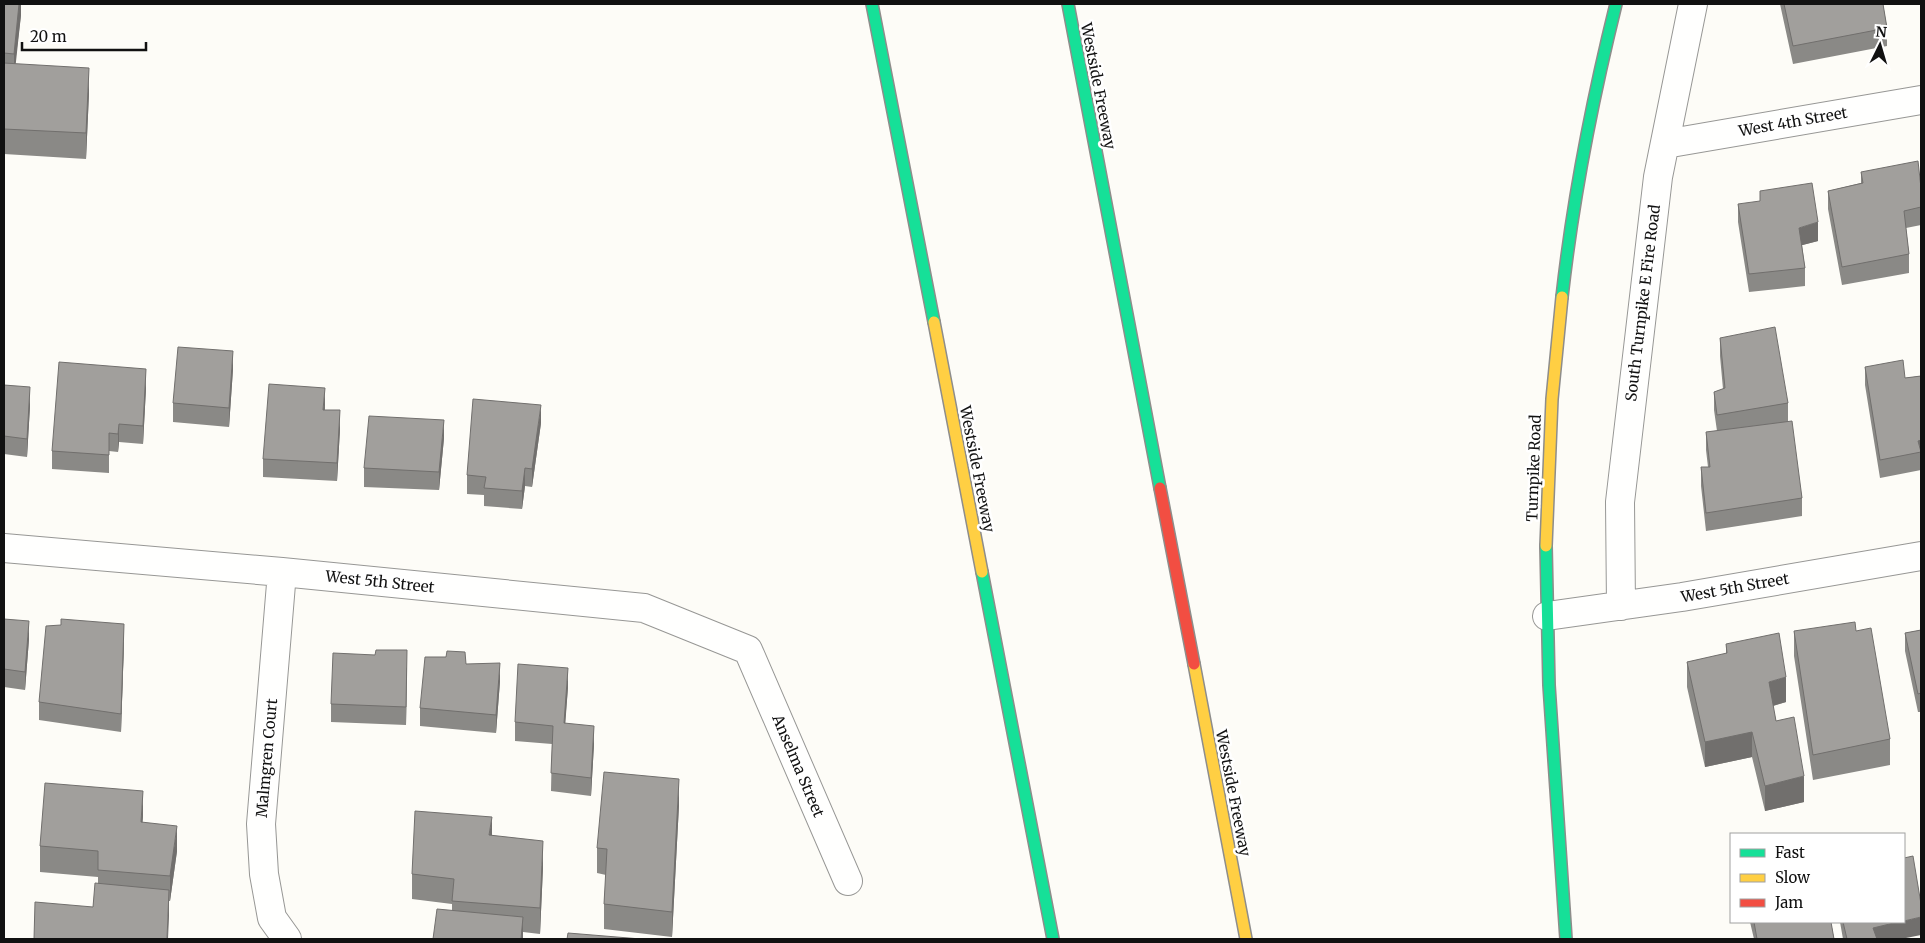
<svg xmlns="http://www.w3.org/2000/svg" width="1925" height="943" font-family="Merriweather,serif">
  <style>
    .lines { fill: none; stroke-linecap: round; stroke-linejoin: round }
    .street-casing { stroke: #979795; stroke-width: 30 }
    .fast-casing { stroke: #8e8d8b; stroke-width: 14 }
    .slow-casing { stroke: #8e8d8b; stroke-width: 14 }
    .jam-casing { stroke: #8e8d8b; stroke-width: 14 }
    .street { stroke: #fffffe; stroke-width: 28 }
    .fast { stroke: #16e098; stroke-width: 11 }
    .slow { stroke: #ffcf43; stroke-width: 11 }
    .jam { stroke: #f24e42; stroke-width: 11 }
    .wall { fill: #8a8986 }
    .shaded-wall { fill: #716f6d }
    .building { fill: #a19f9c; stroke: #716f6d }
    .labels { text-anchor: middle; stroke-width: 5; stroke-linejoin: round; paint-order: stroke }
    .street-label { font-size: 15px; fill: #111; stroke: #fff }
  </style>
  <rect width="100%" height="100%" fill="#fdfcf7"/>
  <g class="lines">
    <defs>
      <path id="street" d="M1665,144l256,-44
        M4,548l278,24 362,36 104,42 100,231
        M282,572l-21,252 3,50 8,44 15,21
        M1621,606l-1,-104 38,-325 35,-173
        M1547,616l135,-19 239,-41"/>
      <path id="fast" d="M872,4l62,318
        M1068,4l92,484
        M1562,297c11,-99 30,-196 54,-293
        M1546,546l3,139 17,254
        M982,572l71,367"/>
      <path id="slow" d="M934,322l48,250
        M1546,546l6,-147 10,-102
        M1194,664l52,275"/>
      <path id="jam" d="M1160,488l34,176"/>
    </defs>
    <use href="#street" class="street-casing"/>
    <use href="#fast" class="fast-casing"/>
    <use href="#slow" class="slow-casing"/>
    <use href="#jam" class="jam-casing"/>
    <use href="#street" class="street"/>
    <use href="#fast" class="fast"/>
    <use href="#slow" class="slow"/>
    <use href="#jam" class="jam"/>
  </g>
  <path class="wall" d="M4,4h17v11l-6,49 74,29 -3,66 -82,-5z
    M1780,4h103l4,24v18l-94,18z
    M1861,172l60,16v37l-15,3 3,26v19l-67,12 -14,-76v-18l33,-8z
    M1738,204l80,37 -16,4 3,23v18l-56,6 -11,-70z
    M1720,338l68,65v18l14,77v18l-96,15 -5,-45v-19h7l-2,-17v-18l11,-1 -3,-21v-18l9,-3 -3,-33z
    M1865,367l40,11 16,-2v94l-41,8 -15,-93z
    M233,369l-4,58 -56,-5v-19z
    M4,385l26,21 -3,51 -23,-3z
    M146,388l-3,56 -24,-2 -1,10 -9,-1v22l-57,-4v-18z
    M325,406v4l15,19 -3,52 -74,-4v-18z
    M541,423l-9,64 -7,-1 -3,23 -38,-3v-11l-17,-1v-19z
    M444,438l-5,52 -75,-3v-19z
    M4,619l25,20 -4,51 -21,-3z
    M1921,630v82h-3l-13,-61v-18z
    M1794,631h62l34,108v26l-77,15 -19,-124z
    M124,642l-3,90 -82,-12v-18z
    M1726,644l60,58 -13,4 3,15 28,81 -39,9 -13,-54 -47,10 -18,-80v-25l39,-8z
    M375,655l32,13 -1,57 -75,-3v-18z
    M466,664l34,17 -4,52 -76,-7v-18z
    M568,687l-3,36 29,21 -3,52 -40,-5 1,-47 -37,-3v-19z
    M679,805l-7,132 -68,-8v-25l2,-29 -9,-2v-25z
    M143,816l-1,7 35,28 -7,50h-1v15l-76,-9 5,-23v-7l-58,-5v-26z
    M492,835l51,32 -3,67 -17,-2v7l-71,-29v-6l-40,-5v-25z
    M1750,922h81l3,17h-80z
    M1840,922h64l-3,17h-58z"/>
  <path class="shaded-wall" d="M19,4h2v11l-7,65v-26z
    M89,68v25l-3,66v-26z
    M1818,222v19l-19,5v-18z
    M233,351v18l-4,58v-19z
    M146,369v19l-3,56v-18z
    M30,387v19l-3,51v-18z
    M325,388v18l-2,22v-18z
    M541,405v18l-9,64v-18z
    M340,410v19l-3,52v-18z
    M444,420v18l-5,52v-18z
    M119,424v18l-1,10v-18z
    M1921,440v19v-7l-3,-11z
    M525,468v18l-3,23v-18z
    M29,621v18l-4,51v-18z
    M124,624v18l-3,90v-18z
    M407,650v18l-1,57v-18z
    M500,663v18l-4,52v-18z
    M568,668v19l-4,54v-18z
    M1786,677v25l-17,5v-25z
    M594,726v18l-3,52v-18z
    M1752,732v25l-47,10v-25z
    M1804,776v26l-39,9v-25z
    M679,779v26l-7,132v-25z
    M143,791v25l-2,32v-26z
    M492,817v26l-3,-8z
    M177,826v25l-7,50v-25z
    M543,841v26l-3,67v-26z
    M169,890v26l-1,23h-1z
    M523,917v22h-2z
    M1921,917v18l-20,4h-28v-11l25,-6h6v-1z"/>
  <path class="building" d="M4,4h15l-5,50 -10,-1z
    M1784,4h99l4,24 -94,18z
    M4,63l85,5 -3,65 -82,-4z
    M1918,161l3,27v19l-17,4 5,43 -67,13 -14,-76 35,-8 -2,-11z
    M1812,183l6,39 -19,6 6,40 -56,6 -11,-70 22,-3v-10z
    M1775,327l13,76 -71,12 -3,-23 11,-4 -5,-50z
    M178,347l55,4 -4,57 -56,-5z
    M1903,360l2,18 16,-2v64l-3,1 3,11 -41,8 -15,-93z
    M59,362l87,7 -3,57 -24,-2 -1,10 -9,-1v22l-57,-4z
    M269,384l56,4 -2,22h17l-3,53 -74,-4z
    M4,385l26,2 -3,52 -23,-3z
    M473,399l68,6 -9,64 -7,-1 -3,23 -38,-3 2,-11 -19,-2z
    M369,416l75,4 -5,52 -75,-4z
    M1792,421l10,77 -96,15 -5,-46h9l-4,-35z
    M4,619l25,2 -4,51 -21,-3z
    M61,619l63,5 -3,90 -82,-12 7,-76 15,-1z
    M1855,622l1,9 15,-3 19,111 -77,16 -19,-124z
    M1921,630v63l-3,1 -13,-61z
    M1779,633l7,44 -17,5 7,39 18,-4 10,59 -39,10 -13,-54 -47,10 -18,-80 40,-9 -1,-9z
    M376,650h31l-1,57 -75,-3 2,-51 42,2z
    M447,651l18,1 1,12 34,-1 -4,52 -76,-7 5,-51h21z
    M518,664l50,4 -4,55 30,3 -3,52 -40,-5 2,-47 -38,-4z
    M604,772l75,7 -7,133 -68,-8 3,-55 -10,-1z
    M45,783l98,8 -2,31 36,4 -7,50 -72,-6v-19l-58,-5z
    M415,811l77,6 -3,18 54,6 -3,67 -88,-7 2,-22 -42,-5z
    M1913,856l8,48v13l-17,4v-63z
    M95,883l74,7 -2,49h-133l1,-37 58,5z
    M437,909l86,8 -2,22h-88z
    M1754,922h77l3,17h-77z
    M1843,922h55l-25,6 4,11h-30z
    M568,933l73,6h-74z"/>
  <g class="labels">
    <g class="street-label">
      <text transform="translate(1098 86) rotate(79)" y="5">Westside Freeway</text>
      <text transform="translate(1793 122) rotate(-10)" y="5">West 4th Street</text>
      <text transform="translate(1643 303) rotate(-83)" y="5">South Turnpike E Fire Road</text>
      <text transform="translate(1534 468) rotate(-88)" y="5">Turnpike Road</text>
      <text transform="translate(977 469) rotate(79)" y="5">Westside Freeway</text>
      <text transform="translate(380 582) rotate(6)" y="5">West 5th Street</text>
      <text transform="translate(1735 588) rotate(-10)" y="5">West 5th Street</text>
      <text transform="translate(267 758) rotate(-85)" y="5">Malmgren Court</text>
      <text transform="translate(798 766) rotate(67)" y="5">Anselma Street</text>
      <text transform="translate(1233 793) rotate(79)" y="5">Westside Freeway</text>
    </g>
  </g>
  <rect width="1925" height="943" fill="none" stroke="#111111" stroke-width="10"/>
  <rect x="1730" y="833" width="175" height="90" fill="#ffffff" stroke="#a0a0a0"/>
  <rect x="1740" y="849" width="25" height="8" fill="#16e098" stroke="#a0a0a0"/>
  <text x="1775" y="858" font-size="15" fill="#111111">Fast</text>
  <rect x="1740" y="874" width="25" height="8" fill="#ffcf43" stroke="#a0a0a0"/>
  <text x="1775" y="883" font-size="15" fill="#111111">Slow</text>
  <rect x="1740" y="899" width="25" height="8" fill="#f24e42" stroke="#a0a0a0"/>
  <text x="1775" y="908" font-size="15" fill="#111111">Jam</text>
  <g transform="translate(1880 45) rotate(5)" stroke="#ffffff" stroke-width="4" paint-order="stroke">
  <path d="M0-4L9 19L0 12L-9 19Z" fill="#111111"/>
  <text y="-8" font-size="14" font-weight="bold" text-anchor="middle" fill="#111111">N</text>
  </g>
  <path d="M22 42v8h124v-8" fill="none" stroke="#111111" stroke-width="2.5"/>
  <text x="30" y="42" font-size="15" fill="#111111" stroke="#ffffff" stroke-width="4" paint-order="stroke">20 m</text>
</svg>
